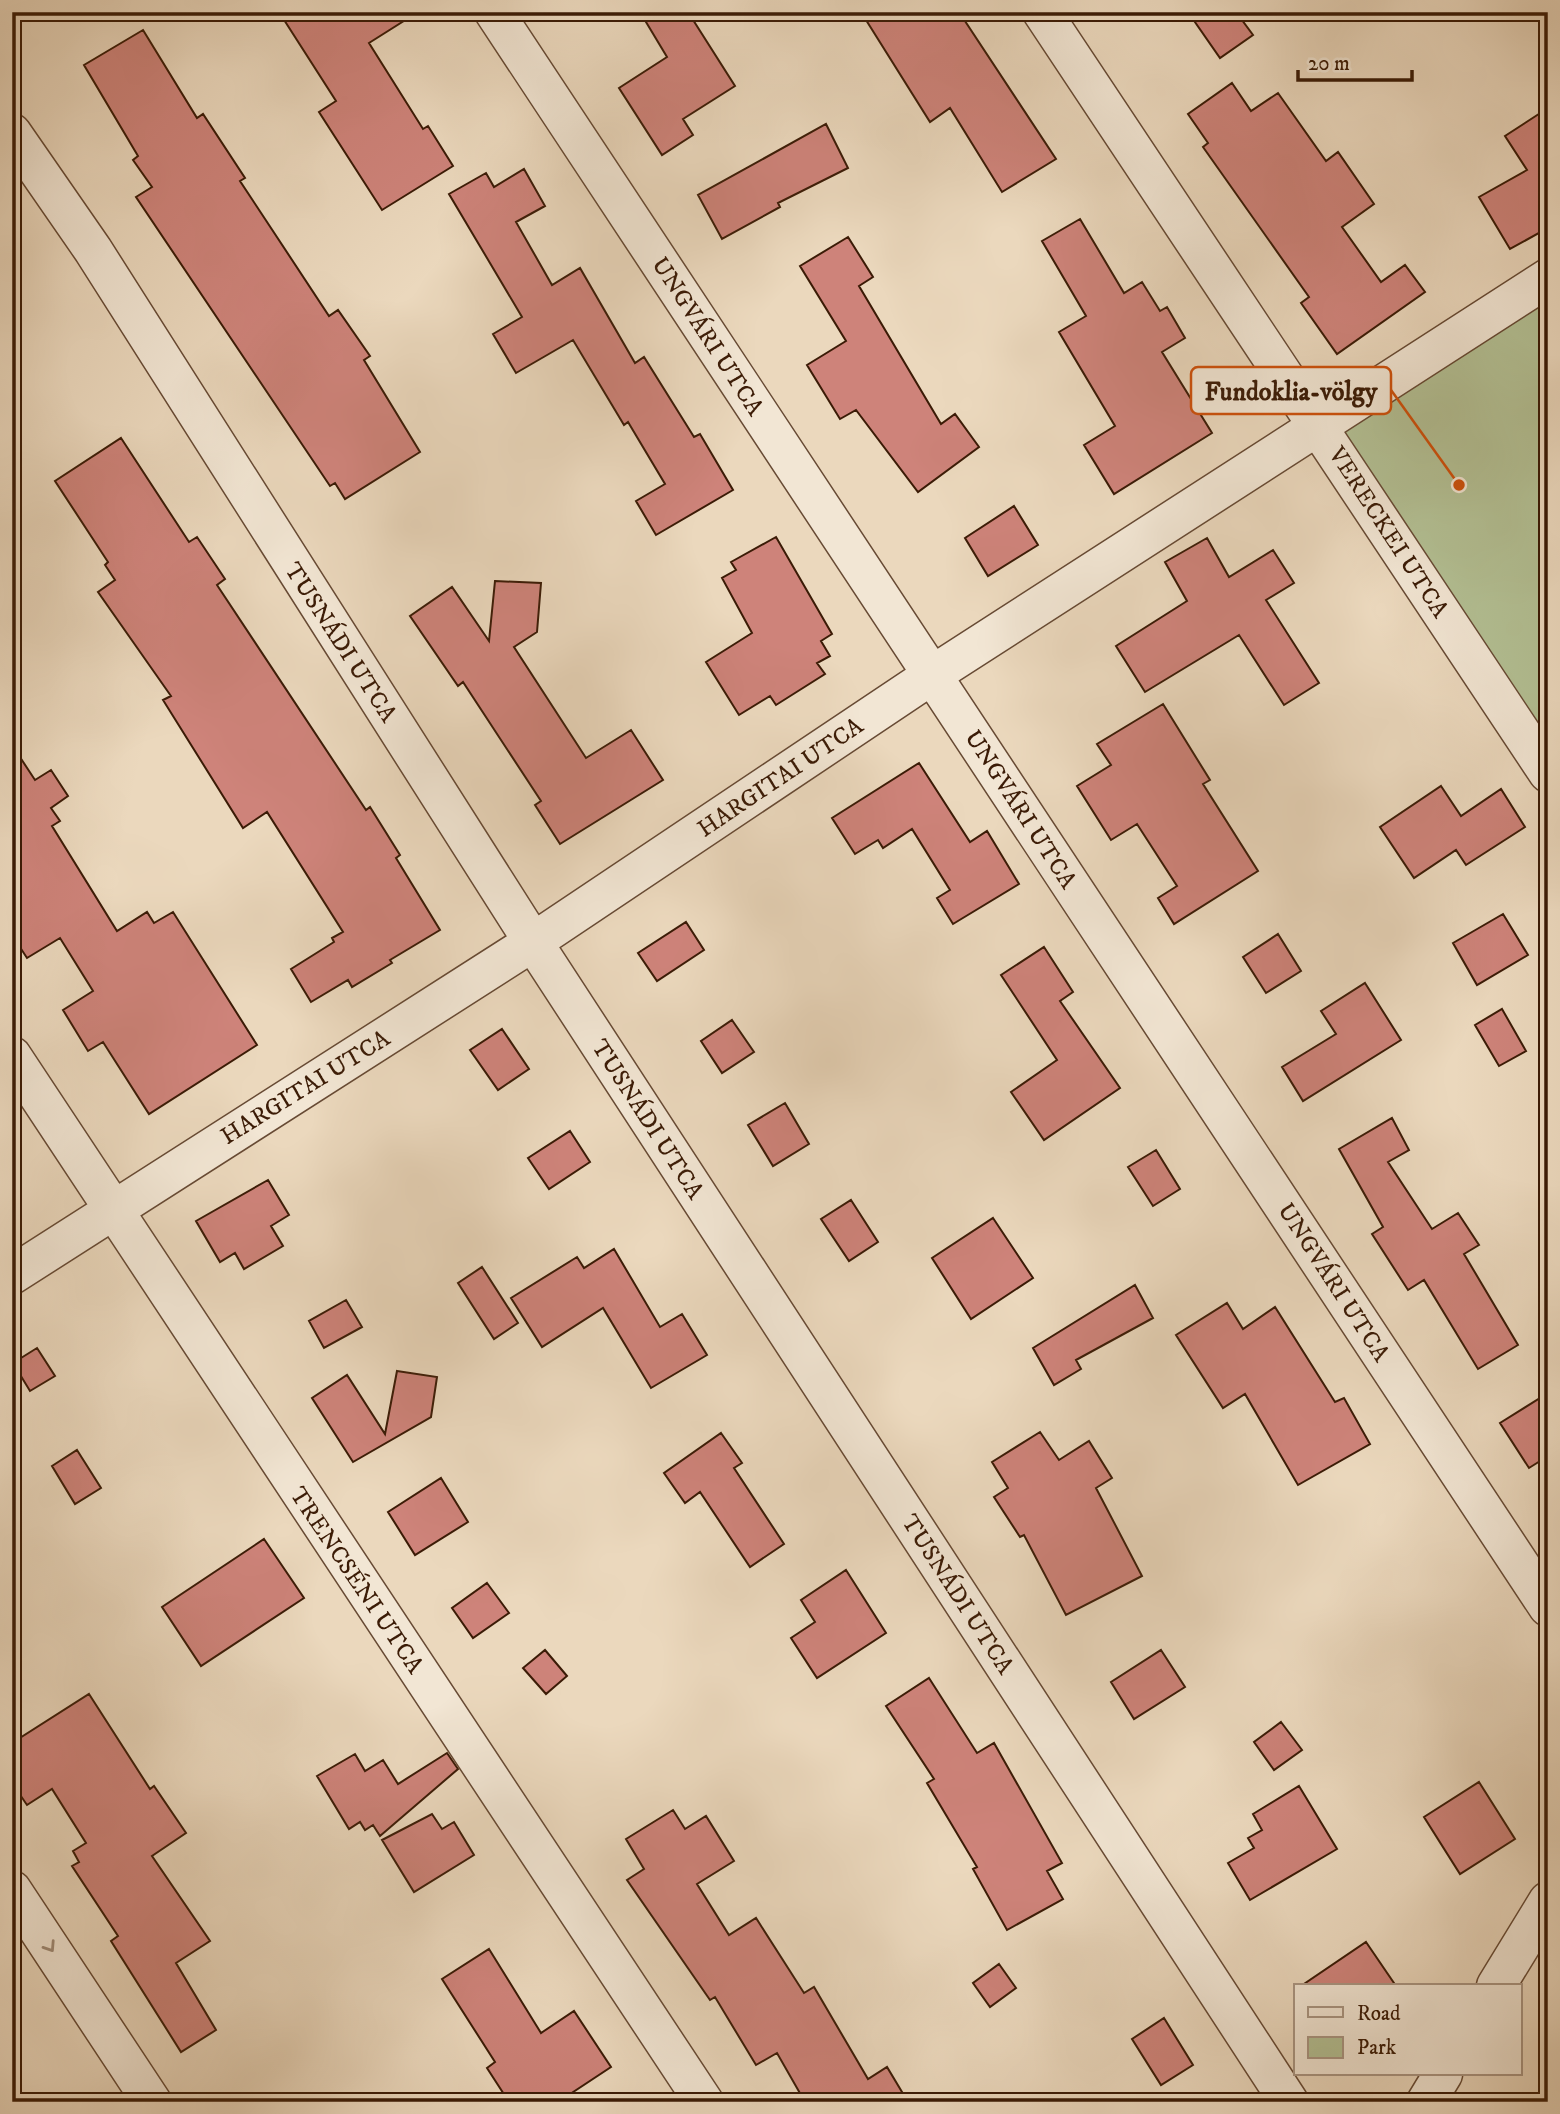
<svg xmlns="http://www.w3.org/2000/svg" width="1560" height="2114" font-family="'IM FELL DW Pica',serif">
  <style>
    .green { fill: #b3c094; stroke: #776e4d; stroke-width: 2 }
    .building { fill: #ce837a; stroke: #3b1b06; stroke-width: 2 }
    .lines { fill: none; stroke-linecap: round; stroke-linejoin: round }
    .minor-casing { stroke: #674a34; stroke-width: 41 }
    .minor { stroke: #f2e6d4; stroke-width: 38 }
    .oneway { stroke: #a08b77 }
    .labels { text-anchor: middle; stroke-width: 5; stroke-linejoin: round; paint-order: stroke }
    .street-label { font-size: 24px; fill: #3b1b06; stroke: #f2e6d4 }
    .leader { fill: none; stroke: #ce500b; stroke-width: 2.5 }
    .callout-dot { fill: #ce500b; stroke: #f2e6d4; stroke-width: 2.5 }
    .callout { fill: #f2e6d4; stroke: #ce500b; stroke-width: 2.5 }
    .callout-label { font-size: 26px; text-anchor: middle; font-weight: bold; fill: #3b1b06 }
  </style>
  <rect width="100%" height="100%" fill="#ebd8bd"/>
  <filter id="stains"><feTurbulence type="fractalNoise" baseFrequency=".00286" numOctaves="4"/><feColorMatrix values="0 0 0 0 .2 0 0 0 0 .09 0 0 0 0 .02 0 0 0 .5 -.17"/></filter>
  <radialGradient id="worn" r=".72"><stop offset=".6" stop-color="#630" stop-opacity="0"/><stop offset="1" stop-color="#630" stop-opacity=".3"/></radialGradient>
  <path class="green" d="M1548,295v460l-214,-324z"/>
  <path class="building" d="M279,12h139l-49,31 54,86 5,-3 25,40 -71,44 -63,-98 17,-11z
    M640,12h48l47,74 -52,33 10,16 -31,20 -43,-67 48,-31z
    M861,12h98l97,147 -54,33 -52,-84 -20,14z
    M1188,12h48l17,23 -33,23z
    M143,30l54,88 6,-4 42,64 -5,3 89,135 9,-6 32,46 -6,4 56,92 -75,47 -10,-16 -5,3 -194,-289 16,-10 -19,-27 5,-4 -54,-91z
    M1232,83l19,28 27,-18 48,68 12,-9 36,52 -32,23 39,55 24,-17 20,27 -88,62 -36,-51 8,-6 -106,-150 5,-4 -20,-29z
    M1548,108v120l-38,21 -31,-52 48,-27 -22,-34z
    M826,124l22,44 -70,35 2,4 -58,32 -24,-44z
    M524,169l21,37 -29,16 36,63 28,-17 55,95 9,-6 50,80 6,-3 33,56 -77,45 -20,-34 29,-17 -37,-62 -4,3 -51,-85 -57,33 -23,-39 29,-17 -73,-123 37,-21 8,14z
    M1080,219l44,74 18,-11 18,29 7,-4 18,31 -23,14 50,81 -98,61 -30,-49 31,-19 -56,-94 27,-16 -44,-75z
    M848,237l25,40 -14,9 82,138 14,-10 24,33 -61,45 -62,-82 -16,9 -33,-54 39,-24 -46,-75z
    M121,438l68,104 8,-5 28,42 -8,6 149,225 4,-3 30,48 -4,3 44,72 -50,30 2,3 -40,24 -4,-7 -37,22 -20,-33 43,-27 -2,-4 11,-6 -76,-120 -24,16 -80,-128 8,-4 -73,-104 17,-12 -10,-15 3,-3 -53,-81z
    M1014,506l24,39 -50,31 -23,-38z
    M776,537l56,97 -11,7 9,15 -13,7 8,11 -49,31 -6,-9 -31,19 -33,-53 46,-29 -30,-55 14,-8 -5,-8z
    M1207,538l22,39 44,-27 21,33 -28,17 53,83 -35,22 -45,-70 -94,57 -29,-46 71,-45 -22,-39z
    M495,581l46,2 -4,49 -23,15 72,111 45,-28 32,50 -103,64 -25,-39 6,-4 -78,-119 -5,4 -48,-70 42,-29 37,54z
    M1163,704l47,76 -7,4 55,87 -84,53 -16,-26 19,-12 -40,-62 -26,16 -34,-54 34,-21 -14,-21z
    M12,745l23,35 16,-10 17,26 -17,12 9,13 -8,5 65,105 30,-19 7,11 19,-11 84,133 -108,69 -46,-72 -15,9 -25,-41 30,-19 -33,-53 -33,20 -15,-23z
    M919,763l51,79 17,-11 32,53 -66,40 -16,-26 13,-8 -38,-61 -29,19 -5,-8 -23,14 -23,-36z
    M1441,786l20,30 40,-27 24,38 -59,38 -10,-15 -42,28 -34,-51z
    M1503,914l25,41 -51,30 -24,-42z
    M686,922l18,28 -47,31 -19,-28z
    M1278,934l23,37 -35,22 -23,-36z
    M1044,947l29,45 -13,9 60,87 -76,52 -33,-48 46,-32 -56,-85z
    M1365,983l36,57 -98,61 -21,-34 54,-33 -15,-23z
    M1502,1009l24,42 -27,15 -24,-41z
    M732,1020l22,32 -32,21 -21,-32z
    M502,1029l27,40 -31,21 -28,-40z
    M785,1103l24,41 -36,22 -25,-41z
    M1392,1118l17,32 -21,12 44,67 26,-16 21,32 -15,9 54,91 -40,24 -54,-89 -16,10 -36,-56 11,-7 -44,-78z
    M570,1131l20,31 -41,27 -21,-31z
    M1156,1150l24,39 -27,17 -25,-39z
    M268,1180l21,35 -18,11 12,20 -39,23 -9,-16 -15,9 -24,-41z
    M851,1200l27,42 -29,19 -28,-42z
    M993,1218l40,60 -62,41 -39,-61z
    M614,1249l46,78 22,-13 25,41 -56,33 -48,-80 -61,39 -31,-49 66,-41 7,11z
    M482,1267l36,56 -24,16 -36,-56z
    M1135,1285l18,33 -77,42 5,9 -27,16 -21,-37z
    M346,1300l16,27 -38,21 -15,-27z
    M1227,1303l16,26 32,-22 60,95 9,-4 26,46 -72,41 -53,-91 -22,14 -47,-73z
    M37,1348l18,28 -25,15 -17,-28z
    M397,1371l40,6 -6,40 -78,45 -41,-64 35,-23 38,59z
    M1548,1393v63l-19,12 -29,-45z
    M1040,1432l19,28 30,-19 23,37 -16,10 46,88 -76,39 -42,-80 -4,2 -26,-40 14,-9 -16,-26z
    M721,1433l21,30 -8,5 50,76 -34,23 -50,-75 -15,11 -21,-30z
    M77,1450l24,38 -26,16 -23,-38z
    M441,1478l27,44 -53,33 -27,-43z
    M264,1539l40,59 -103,68 -39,-59z
    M846,1570l40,63 -69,45 -26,-40 24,-16 -14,-22z
    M487,1583l22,30 -36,25 -21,-30z
    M545,1650l22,26 -21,18 -23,-26z
    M1161,1650l24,37 -51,32 -23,-37z
    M929,1678l48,75 17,-10 68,120 -15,8 16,28 -56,31 -34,-61 4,-2 -50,-84 7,-4 -48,-73z
    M89,1694l61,95 4,-3 32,47 -34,23 58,85 -34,22 40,67 -35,22 -70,-111 7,-5 -46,-70 7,-4 -6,-11 13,-8 -34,-54 -25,16 -15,-22v-40z
    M1281,1722l21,28 -28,20 -20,-28z
    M447,1753l11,16 -78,67 -7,-11 -8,5 -5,-8 -11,7 -32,-53 38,-22 10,17 18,-11 15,24z
    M1479,1782l36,57 -55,35 -36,-57z
    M1299,1786l38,63 -87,51 -22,-37 26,-15 -6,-10 14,-8 -9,-16z
    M673,1810l12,19 21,-13 28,45 -37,23 32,51 27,-17 48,75 10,-6 54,92 19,-12 21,35h-103l-28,-49 -21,12 -41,-68 -5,3 -83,-120 17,-11 -18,-30z
    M432,1814l10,15 12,-7 20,33 -60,37 -32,-52z
    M1366,1942l30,44h-95z
    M489,1949l52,84 33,-22 37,56 -53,35h-49l-22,-34 8,-6 -53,-83z
    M999,1964l17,24 -26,19 -17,-24z
    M1164,2018l29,47 -32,20 -29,-46z"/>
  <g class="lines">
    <defs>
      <path id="minor" d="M494,12l1054,1595
        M1042,12l506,761
        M12,133l81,117 440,692 756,1160
        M12,1056l692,1046
        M12,1275l521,-333 399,-267 616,-397
        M12,1890l140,212
        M1496,1986l52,-85
        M1426,2102l17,-28"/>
    </defs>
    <use href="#minor" class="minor-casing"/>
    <use href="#minor" class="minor"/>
  </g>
  <defs><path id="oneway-chevron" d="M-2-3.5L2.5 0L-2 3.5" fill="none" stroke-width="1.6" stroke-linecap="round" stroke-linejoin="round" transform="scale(1.75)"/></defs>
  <use class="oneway" href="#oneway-chevron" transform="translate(50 1947) rotate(57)"/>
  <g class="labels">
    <g class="street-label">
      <text transform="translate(708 336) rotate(57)" y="8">UNGVÁRI UTCA</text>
      <text transform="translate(1389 532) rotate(57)" y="8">VERECKEI UTCA</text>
      <text transform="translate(341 642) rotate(57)" y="8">TUSNÁDI UTCA</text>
      <text transform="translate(780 777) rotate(-34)" y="8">HARGITAI UTCA</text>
      <text transform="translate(1021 809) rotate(57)" y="8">UNGVÁRI UTCA</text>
      <text transform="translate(305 1087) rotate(-32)" y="8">HARGITAI UTCA</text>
      <text transform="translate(648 1119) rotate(57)" y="8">TUSNÁDI UTCA</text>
      <text transform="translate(1334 1282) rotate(57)" y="8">UNGVÁRI UTCA</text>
      <text transform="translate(357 1580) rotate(56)" y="8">TRENCSÉNI UTCA</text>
      <text transform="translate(958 1594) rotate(57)" y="8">TUSNÁDI UTCA</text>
    </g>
  </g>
  <path class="leader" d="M1459 485L1391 390"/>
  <circle class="callout-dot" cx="1459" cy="485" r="7"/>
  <rect class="callout" x="1191" y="367" width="200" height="47" rx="7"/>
  <g class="callout-label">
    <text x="1291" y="400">Fundoklia-völgy</text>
  </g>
  <rect width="1560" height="2114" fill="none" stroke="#ebd8bd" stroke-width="42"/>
  <rect x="14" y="14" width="1532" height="2086" fill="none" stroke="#3b1b06" stroke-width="3.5"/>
  <rect x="21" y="21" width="1518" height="2072" fill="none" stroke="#3b1b06" stroke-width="2"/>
  <rect x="1294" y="1984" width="228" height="91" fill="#f2e6d4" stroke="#a99582" stroke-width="2"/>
  <rect x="1308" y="2007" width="35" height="10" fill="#f2e6d4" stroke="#a99582" stroke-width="2"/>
  <text x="1357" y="2020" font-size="21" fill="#3b1b06">Road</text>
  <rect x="1308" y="2037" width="35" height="21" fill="#b3c094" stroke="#a99582" stroke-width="2"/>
  <text x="1357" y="2054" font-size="21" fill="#3b1b06">Park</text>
  <path d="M1298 70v10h114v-10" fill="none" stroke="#3b1b06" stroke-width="3.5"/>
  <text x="1308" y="70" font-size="21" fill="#3b1b06" stroke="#f2e6d4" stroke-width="5" paint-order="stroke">20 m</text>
  <rect width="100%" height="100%" filter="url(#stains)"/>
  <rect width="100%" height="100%" fill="url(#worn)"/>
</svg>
